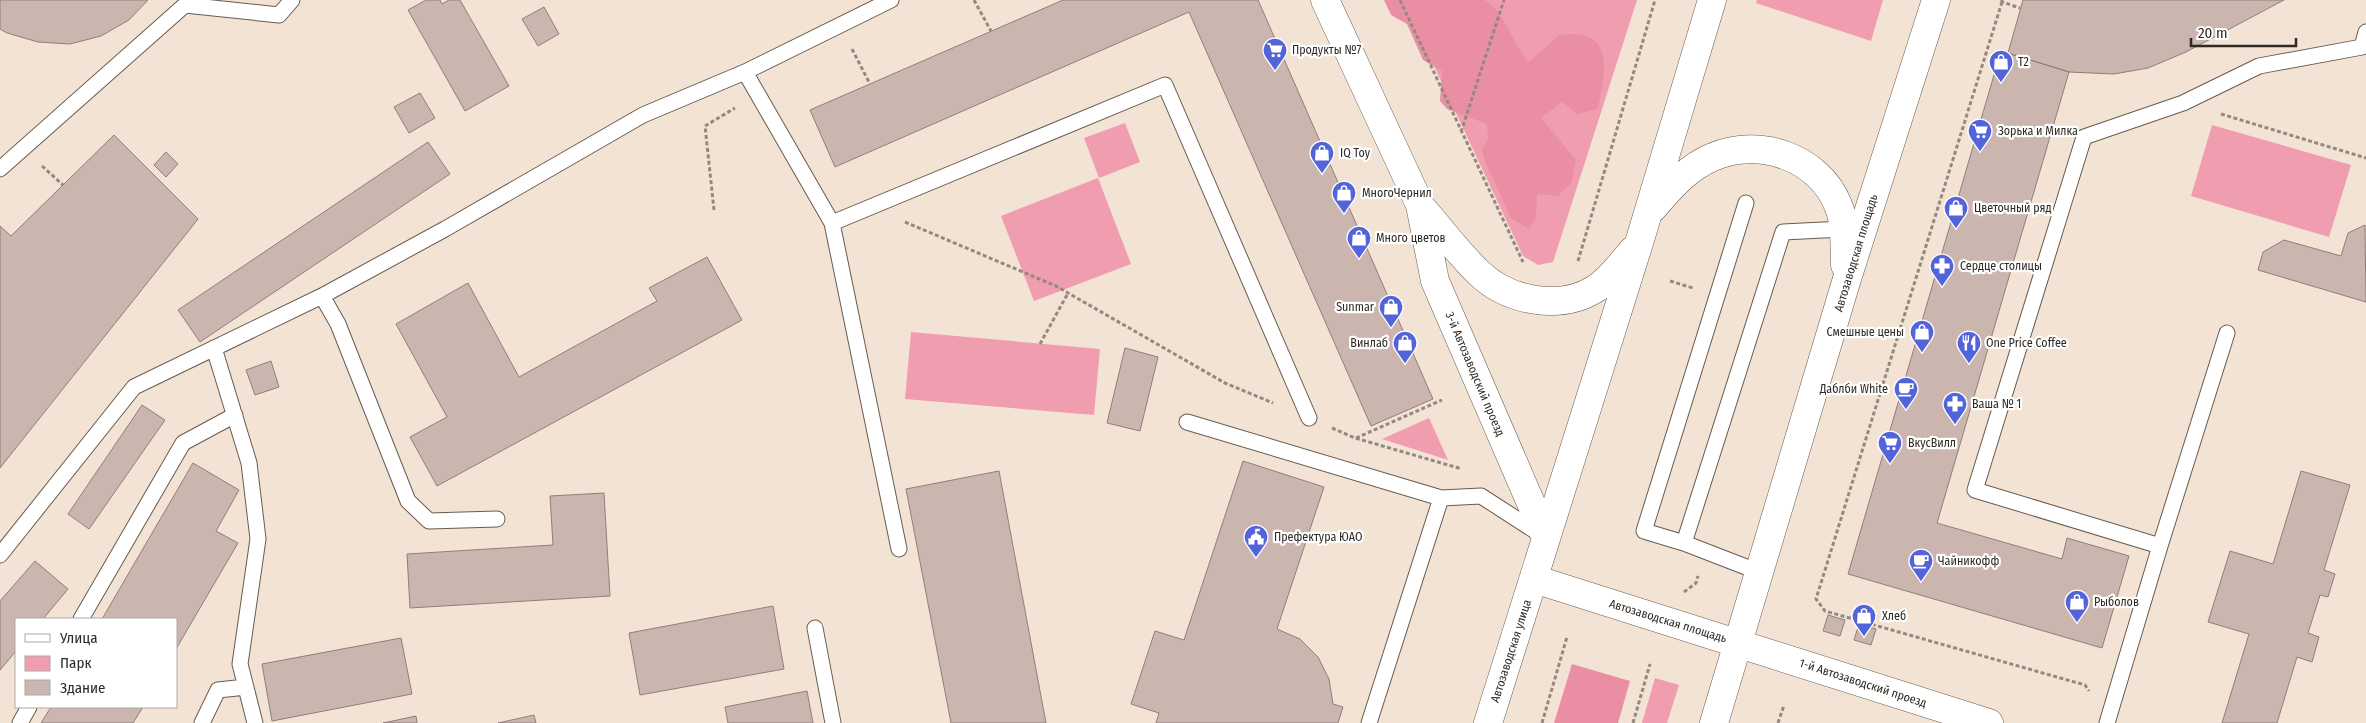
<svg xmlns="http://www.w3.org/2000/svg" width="2366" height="723" font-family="'Fira Sans Condensed',sans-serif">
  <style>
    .green { fill: #f19db0 }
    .forest { fill: #ea8ea3 }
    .building { fill: #cab5af; stroke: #927e79 }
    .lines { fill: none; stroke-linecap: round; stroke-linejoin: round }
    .lane-casing { stroke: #685b4e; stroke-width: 17 }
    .secondary-casing { stroke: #685b4e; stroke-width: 29 }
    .path { stroke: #94897f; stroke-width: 3; stroke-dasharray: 4 2.5; stroke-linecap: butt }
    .lane { stroke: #fff; stroke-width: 15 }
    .secondary { stroke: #fff; stroke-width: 28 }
    .labels { text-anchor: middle; stroke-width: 4.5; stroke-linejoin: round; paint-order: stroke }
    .poi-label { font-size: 12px; fill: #2f2923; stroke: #fff; text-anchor: start }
    .street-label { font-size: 12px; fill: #2f2923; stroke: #fff }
  </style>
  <rect width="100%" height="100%" fill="#f3e3d5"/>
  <path class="green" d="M1403,0h234l-84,262 -15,3 -15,-9z
    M1757,0h126l-12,41 -115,-38z
    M1125,123l15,39 -41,16 -15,-40z
    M2212,125l139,40 -22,72 -138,-41z
    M1098,178l33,86 -97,37 -33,-85z
    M911,332l189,17 -6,66 -189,-16z
    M1429,418l19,42 -66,-21z
    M1655,678l24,7 -12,38h-25z"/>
  <path class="forest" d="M1384,0h101c24,18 25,41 44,62l30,-27c7,0 17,-2 24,0 32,8 19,50 15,74l-21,5 -15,-12 -21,16 35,42 -4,22 -14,14 -21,-2 -1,23 -7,12 -18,-11 -26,-56 -3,-13 6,-9 -1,-16 -40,-15 -7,-8 2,-30 -19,-11 -16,-36 -16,-9z
    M1572,664l58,17 -12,42h-64z"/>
  <path class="building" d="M0,0h148l-19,20 -28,16 -31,8 -32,-2 -31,-9 -7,-4z
    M426,0h14l2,4 7,-4h11l49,86 -44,25 -57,-101z
    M1063,0h195l175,399 -62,27 -182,-414 -354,155 -25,-57z
    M2023,0h261l-98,52 -38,16 -34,6 -45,-2 -61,-19z
    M544,7l15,27 -21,12 -16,-27z
    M2001,51l68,21 -132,451 125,36 5,-21 62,18 -27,92 -254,-74z
    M420,93l15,25 -26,15 -15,-26z
    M114,135l84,84 -198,249v-242l11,10z
    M428,142l22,32 -250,168 -22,-32z
    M166,152l12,12 -12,13 -12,-12z
    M2365,225l1,77 -108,-32 5,-18 21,-12 57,16 7,-23z
    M707,257l35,63 -305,166 -27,-49 37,-20 -51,-93 72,-41 51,94 138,-76 -8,-13z
    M1125,348l33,9 -18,74 -33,-8z
    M271,361l8,26 -24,8 -9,-25z
    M142,405l23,15 -76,109 -21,-15z
    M1243,461l81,26 -47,142 23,10 18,18 11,22 4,25 10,3 -5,16h-182l3,-10 -28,-9 24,-73 29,9z
    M193,463l46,27 -23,41 22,12 -62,106v-30h-74z
    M999,471l47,252h-95l-45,-234z
    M2301,471l49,14 -26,85 11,4 -7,23 -8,-2 -12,38 11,4 -7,25 -15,-5 -20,66h-55l27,-89 -41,-12 22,-71 43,13z
    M604,493l6,103 -200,12 -3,-54 146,-9 -3,-49z
    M35,561l33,28 -25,30h-27v32l-16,19v-69z
    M773,606l11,63 -144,26 -11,-62z
    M1828,615l17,5 -5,16 -17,-5z
    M1859,624l17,5 -5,16 -17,-5z
    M401,638l11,56 -140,27 -10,-57z
    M807,691l6,32h-85l-3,-16z
    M51,707h92l-10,16h-92z
    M534,715l2,8h-38z
    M416,716l1,7h-34z"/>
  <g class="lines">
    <defs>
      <path id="lane" d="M745,72l146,-72
        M0,169l185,-164 94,10 13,-15
        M1746,203l-102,328 40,12 99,-311 60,-3
        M832,223l67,326
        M322,296l16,28 70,177 21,20 68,-2
        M214,348l35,115 9,76 -18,125 15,59
        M1187,422l254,76 40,-2 62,40
        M1684,543l75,29
        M2160,546l67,-213
        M0,555l134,-168 188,-91 123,-67 198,-114 102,-43 87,151 333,-138 144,333
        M81,619l102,-176 52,-28
        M815,628l18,95
        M20,723l9,-16
        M202,723l16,-33 28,-3
        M1369,723l72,-225
        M2107,723l53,-177 -185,-56 109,-353 99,-34 76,-37 103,-19 4,-15"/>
      <path id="secondary" d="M1325,0l95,205 15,76 111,257
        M1421,207c19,21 37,46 58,66 29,28 81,38 116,16 15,-9 26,-25 37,-38
        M1653,208c17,-20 35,-41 60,-51 46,-20 106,0 125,48 8,18 6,41 7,60
        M1534,579l455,144
        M1488,723l151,-480 73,-243
        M1714,723l132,-441 90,-282"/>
    </defs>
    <use href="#lane" class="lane-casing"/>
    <use href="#secondary" class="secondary-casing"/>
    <path class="path" d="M974,0l17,31
      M1400,0l123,262
      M2002,0v2l18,6
      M2002,2l-186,597 9,12 260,74 4,6
      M852,49l18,35
      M2221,114l145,44
      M1461,132l43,-132
      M42,166l21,19
      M714,210l-9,-84 30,-18
      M905,222l151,64 169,97 48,20
      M1578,261l77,-261
      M1670,281l23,7
      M1040,344l28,-51
      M1332,428l23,10 107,31
      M1356,438l86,-38
      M1684,592l12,-9 2,-7
      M1542,723l25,-86
      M1633,723l17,-59
      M1778,723l6,-18"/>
    <use href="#lane" class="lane"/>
    <use href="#secondary" class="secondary"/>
  </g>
  <defs>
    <symbol id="supermarket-pin" viewBox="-11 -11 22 30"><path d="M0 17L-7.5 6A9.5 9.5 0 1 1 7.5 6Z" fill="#5363d9" stroke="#fff"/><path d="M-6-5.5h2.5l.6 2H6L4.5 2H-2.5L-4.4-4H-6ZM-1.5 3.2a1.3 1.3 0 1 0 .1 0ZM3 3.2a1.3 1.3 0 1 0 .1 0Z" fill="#fff"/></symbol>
    <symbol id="shop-pin" viewBox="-11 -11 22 30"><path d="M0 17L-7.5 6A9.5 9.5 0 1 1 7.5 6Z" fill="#5363d9" stroke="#fff"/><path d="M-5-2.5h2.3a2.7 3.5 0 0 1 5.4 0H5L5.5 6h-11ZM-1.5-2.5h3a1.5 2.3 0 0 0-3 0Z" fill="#fff"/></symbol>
    <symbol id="pharmacy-pin" viewBox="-11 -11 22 30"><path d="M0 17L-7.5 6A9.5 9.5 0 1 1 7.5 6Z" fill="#5363d9" stroke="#fff"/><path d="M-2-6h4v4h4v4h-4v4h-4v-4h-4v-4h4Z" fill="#fff"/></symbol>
    <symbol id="restaurant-pin" viewBox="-11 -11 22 30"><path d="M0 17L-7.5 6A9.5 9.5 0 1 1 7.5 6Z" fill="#5363d9" stroke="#fff"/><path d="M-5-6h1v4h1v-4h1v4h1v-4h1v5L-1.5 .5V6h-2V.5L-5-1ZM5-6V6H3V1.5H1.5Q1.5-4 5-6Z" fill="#fff"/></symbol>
    <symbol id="cafe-pin" viewBox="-11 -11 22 30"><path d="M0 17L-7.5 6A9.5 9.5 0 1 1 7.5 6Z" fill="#5363d9" stroke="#fff"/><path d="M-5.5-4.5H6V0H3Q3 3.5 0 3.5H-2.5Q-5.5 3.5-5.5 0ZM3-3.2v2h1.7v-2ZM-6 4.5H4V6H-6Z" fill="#fff"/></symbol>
    <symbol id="civic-pin" viewBox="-11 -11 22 30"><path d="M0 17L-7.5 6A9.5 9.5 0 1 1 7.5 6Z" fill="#5363d9" stroke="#fff"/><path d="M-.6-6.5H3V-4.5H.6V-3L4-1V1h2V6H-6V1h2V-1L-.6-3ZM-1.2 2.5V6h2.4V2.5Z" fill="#fff"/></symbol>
  </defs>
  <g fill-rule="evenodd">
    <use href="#supermarket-pin" x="1261" y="36" width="28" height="38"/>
    <use href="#shop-pin" x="1987" y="48" width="28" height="38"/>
    <use href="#supermarket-pin" x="1966" y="117" width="28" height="38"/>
    <use href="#shop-pin" x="1308" y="139" width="28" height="38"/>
    <use href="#shop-pin" x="1330" y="179" width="28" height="38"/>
    <use href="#shop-pin" x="1942" y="194" width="28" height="38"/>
    <use href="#shop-pin" x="1345" y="224" width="28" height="38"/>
    <use href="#pharmacy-pin" x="1928" y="252" width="28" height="38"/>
    <use href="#shop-pin" x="1377" y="293" width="28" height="38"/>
    <use href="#shop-pin" x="1908" y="318" width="28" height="38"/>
    <use href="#shop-pin" x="1391" y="329" width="28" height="38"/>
    <use href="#restaurant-pin" x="1955" y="329" width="28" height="38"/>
    <use href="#cafe-pin" x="1892" y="375" width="28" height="38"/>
    <use href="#pharmacy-pin" x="1941" y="390" width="28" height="38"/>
    <use href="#supermarket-pin" x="1876" y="429" width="28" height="38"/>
    <use href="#civic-pin" x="1242" y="523" width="28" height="38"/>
    <use href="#cafe-pin" x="1907" y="547" width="28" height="38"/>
    <use href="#shop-pin" x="2063" y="588" width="28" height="38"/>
    <use href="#shop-pin" x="1850" y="602" width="28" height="38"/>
  </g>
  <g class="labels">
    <g class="poi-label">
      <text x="1292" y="54">Продукты №7</text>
      <text x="2018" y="66">T2</text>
      <text x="1998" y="135">Зорька и Милка</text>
      <text x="1340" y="157">IQ Toy</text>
      <text x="1362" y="197">МногоЧернил</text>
      <text x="1974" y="212">Цветочный ряд</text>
      <text x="1376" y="242">Много цветов</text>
      <text x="1960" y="270">Сердце столицы</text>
      <text x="1374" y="311" text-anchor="end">Sunmar</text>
      <text x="1904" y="336" text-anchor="end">Смешные цены</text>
      <text x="1388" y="347" text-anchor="end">Винлаб</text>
      <text x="1986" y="347">One Price Coffee</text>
      <text x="1888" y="393" text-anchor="end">Даблби White</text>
      <text x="1972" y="408">Ваша № 1</text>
      <text x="1908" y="447">ВкусВилл</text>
      <text x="1274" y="541">Префектура ЮАО</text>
      <text x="1938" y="565">Чайникофф</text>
      <text x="2094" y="606">Рыболов</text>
      <text x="1882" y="620">Хлеб</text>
    </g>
    <g class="street-label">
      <text transform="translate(1856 253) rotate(-73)" y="4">Автозаводская площадь</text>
      <text transform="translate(1475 374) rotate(67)" y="4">3-й Автозаводский проезд</text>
      <text transform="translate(1668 621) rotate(17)" y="4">Автозаводская площадь</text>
      <text transform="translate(1511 651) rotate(-72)" y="4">Автозаводская улица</text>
      <text transform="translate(1863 683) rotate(18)" y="4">1-й Автозаводский проезд</text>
    </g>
  </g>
  <rect x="15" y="618" width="162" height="90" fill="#ffffff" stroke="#aca9a7"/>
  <rect x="25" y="634" width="25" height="8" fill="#ffffff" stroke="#aca9a7"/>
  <text x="60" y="643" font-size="15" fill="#2f2923">Улица</text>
  <rect x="25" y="656" width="25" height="15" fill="#f19db0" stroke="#aca9a7"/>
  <text x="60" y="668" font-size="15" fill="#2f2923">Парк</text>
  <rect x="25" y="680" width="25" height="15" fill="#cab5af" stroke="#aca9a7"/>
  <text x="60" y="693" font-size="15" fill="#2f2923">Здание</text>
  <path d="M2191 38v8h105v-8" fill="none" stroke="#2f2923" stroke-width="2.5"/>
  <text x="2198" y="38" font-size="15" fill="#2f2923" stroke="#ffffff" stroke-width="4" paint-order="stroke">20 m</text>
</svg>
